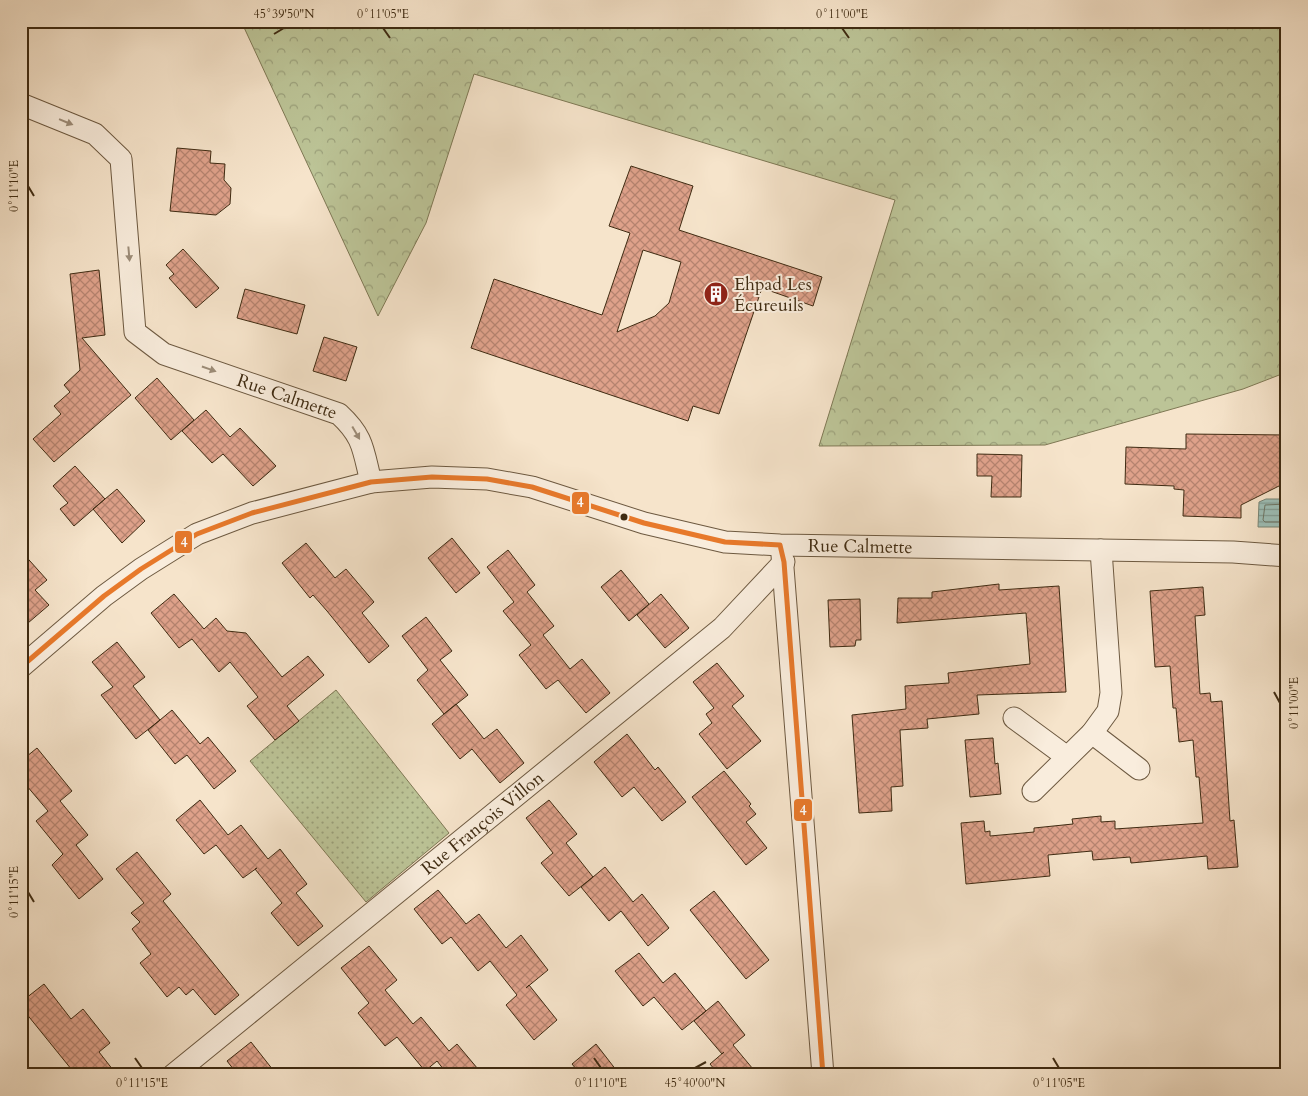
<svg xmlns="http://www.w3.org/2000/svg" width="1308" height="1096" font-family="Cardo,serif">
  <style>
    .grass { fill: url(#grass-dots); stroke: #7e7854 }
    .forest { fill: url(#forest-crowns); stroke: #7e7854 }
    .water { fill: url(#water-rules); stroke: #778475 }
    .lines { fill: none; stroke-linecap: round; stroke-linejoin: round }
    .shore { stroke: #6e7564; stroke-width: 1 }
    .building { fill: url(#building-cross-hatch); stroke: #3f2b12; fill-rule: evenodd }
    .street-casing { stroke: #6d5940; stroke-width: 23 }
    .street { stroke: #f9eddd; stroke-width: 21 }
    .bus-1-casing { stroke: #f9eddd; stroke-width: 9 }
    .bus-1 { stroke: #e7792b; stroke-width: 5 }
    .oneway { fill: #9c8c78 }
    .ticks { fill: none; stroke: #3f2b12; stroke-width: 2 }
    .bus-dot { fill: #3f2b12; stroke: #f9eddd; stroke-width: 2 }
    .labels { text-anchor: middle; stroke-width: 4; stroke-linejoin: round; paint-order: stroke }
    .poi-label { font-size: 18px; fill: #3f2b12; stroke: #f9eddd; text-anchor: start }
    .street-label { font-size: 18px; fill: #3f2b12; stroke: #f9eddd }
    .line-badge { stroke: #f9eddd; stroke-width: 2 }
    .badge-label { font-size: 14px; text-anchor: middle; font-weight: bold; fill: #fff }
    .neatline { fill: none; stroke: #3f2b12; stroke-width: 2 }
    .ticks-label { font-size: 12px; text-anchor: middle; fill: #3f2b12 }
  </style>
  <defs>
    <pattern id="grass-dots" width="8" height="8" patternUnits="userSpaceOnUse" patternTransform="scale(1.25)"><rect width="8" height="8" fill="#bcc497"/><path d="M2 2h.1M6 6h.1" fill="none" stroke="#9a9f7a" stroke-width="1.8" stroke-linecap="round"/></pattern>
    <pattern id="forest-crowns" width="20" height="18" patternUnits="userSpaceOnUse" patternTransform="scale(1.25)"><rect width="20" height="18" fill="#bcc497"/><path d="M2 6a3 3 0 1 1 6 0M12 15a3 3 0 1 1 6 0" fill="none" stroke="#9a9f7a"/></pattern>
    <pattern id="water-rules" width="6" height="5" patternUnits="userSpaceOnUse" patternTransform="scale(1.25)"><rect width="6" height="5" fill="#9dbfb7"/><path d="M0 2.5h6" fill="none" stroke="#819b93"/></pattern>
    <pattern id="building-cross-hatch" width="8" height="8" patternUnits="userSpaceOnUse" patternTransform="scale(1.25)"><rect width="8" height="8" fill="#dea18a"/><path d="M0 0l8 8M0 8l8-8" fill="none" stroke="#b5836f"/></pattern>
  </defs>
  <rect width="100%" height="100%" fill="#f6e4cb"/>
  <filter id="stains"><feTurbulence type="fractalNoise" baseFrequency=".004" numOctaves="4"/><feColorMatrix values="0 0 0 0 .2 0 0 0 0 .09 0 0 0 0 .02 0 0 0 .5 -.17"/></filter>
  <radialGradient id="worn" r=".72"><stop offset=".6" stop-color="#630" stop-opacity="0"/><stop offset="1" stop-color="#630" stop-opacity=".3"/></radialGradient>
  <path class="grass" d="M336,690l113,143 -83,69 -116,-141z"/>
  <path class="forest" d="M241,21h1046v351l-44,17 -198,56 -226,1 76,-246 -421,-126 -48,149 -48,93z"/>
  <path class="water" d="M1266,499h21v28h-29l1,-25z"/>
  <g class="lines">
    <path class="shore" d="M1287,504l-22,1 -2,15 2,2h22"/>
  </g>
  <path class="building" d="M177,148l34,3 -1,12 15,1 -1,16 7,8 -1,16 -14,11 -46,-4z
    M631,166l62,20 -14,44 143,47 -9,29 -51,-18 -43,126 -26,-8 -5,15 -217,-73 23,-69 108,36 28,-82 -21,-7zM643,250l38,12 -10,34 -2,7 -14,13 -38,16z
    M183,249l36,39 -23,20 -27,-30 5,-4 -8,-9z
    M99,270l6,65 -23,3 49,57 -77,67 -21,-23 28,-25 -7,-8 16,-14 -6,-7 16,-15 -10,-96z
    M245,289l60,16 -8,29 -60,-16z
    M324,337l33,10 -11,34 -33,-10z
    M157,378l37,42 -23,20 -36,-42z
    M206,410l24,27 10,-9 36,38 -23,20 -30,-32 -11,9 -30,-32z
    M1186,434l101,1v47l-46,23v13l-58,-2 1,-26 -10,-1v-3l-49,-2 1,-37 60,2z
    M977,454l45,1 -1,42h-30l1,-21h-15z
    M75,466l30,33 -31,27 -14,-17 8,-6 -15,-17z
    M117,489l28,32 -23,22 -29,-34z
    M452,538l28,35 -24,20 -28,-35z
    M306,543l29,35 11,-9 28,33 -12,11 27,33 -20,17 -42,-52 -14,-16 -3,3 -28,-35z
    M508,550l27,35 -8,7 27,34 -11,9 27,34 12,-10 28,34 -24,20 -28,-33 -12,9 -27,-34 12,-10 -28,-34 11,-9 -27,-35z
    M21,551l26,29 -12,10 14,15 -28,24z
    M621,570l28,34 -20,17 -28,-34z
    M999,584v6l60,-4 7,106 -89,3 2,19 -52,5 1,9 -28,2 3,56 -12,1 1,24 -33,2 -7,-98 54,-6 -1,-23 44,-3 -1,-10 82,-9 -4,-51 -129,10 1,-25h34v-6z
    M1203,587l2,28 -10,1 5,78 10,-1 1,9 11,-1 8,120 4,-1 4,47 -30,2 -1,-13 -76,7 -1,-6 -37,3 -1,-9 -44,4 2,21 -84,8 -5,-61 23,-2 1,11 5,-1v5l44,-4v-4l39,-4 -1,-5 29,-3v6l14,-1v8l88,-6 -4,-46h-3l-3,-37 -14,2 -3,-34h-3l-3,-42 -15,1 -5,-76z
    M174,594l30,35 12,-11 11,13 19,2 36,44 26,-21 16,19 -37,31 12,15 -24,19 -28,-34 11,-9 -28,-35 -11,10 -27,-33 -13,9 -28,-35z
    M661,594l28,34 -24,20 -28,-33z
    M860,599l1,41h-5l-1,6 -25,1 -2,-47z
    M426,617l26,34 -12,9 28,35 -24,19 -27,-34 11,-10 -26,-34z
    M117,642l28,35 -12,9 27,34 -24,19 -35,-44 12,-8 -21,-25z
    M717,663l27,33 -12,10 29,35 -34,28 -28,-35 13,-11 -6,-9 8,-6 -21,-26z
    M456,704l28,35 13,-10 27,34 -24,20 -28,-34 -12,10 -28,-35z
    M172,710l28,34 8,-7 28,34 -22,18 -27,-34 -12,9 -27,-34z
    M627,734l28,36 3,-3 28,35 -24,19 -28,-34 -12,10 -28,-35z
    M993,738l2,26 3,-1 3,31 -31,3 -5,-57z
    M37,748l35,43 -12,10 28,34 -12,10 27,34 -24,20 -27,-34 11,-11 -27,-33 12,-10 -27,-32v-18z
    M724,771l27,33 -2,2 7,8 -10,8 21,26 -21,17 -54,-68z
    M200,800l28,35 13,-10 27,34 12,-10 27,35 -11,9 27,33 -25,20 -27,-33 11,-10 -27,-34 2,-1 -14,10 -27,-33 -12,9 -28,-34z
    M549,800l28,34 -11,9 27,34 -24,19 -28,-33 12,-10 -27,-35z
    M137,852l34,42 -8,7 76,94 -24,20 -22,-26 -7,6 -7,-8 -12,10 -27,-34 11,-9 -19,-25 8,-7 -9,-9 13,-10 -28,-34z
    M605,867l28,35 9,-8 27,34 -21,18 -27,-35 -12,10 -28,-34z
    M438,890l28,34 13,-10 27,34 15,-13 27,35 -22,18 3,-3 28,35 -23,20 -28,-35 11,-10 -27,-34 -12,10 -27,-34 -9,7 -28,-35z
    M714,891l55,69 -23,19 -56,-69z
    M369,946l28,34 -12,10 28,34 8,-7 28,34 8,-7 26,31h-35l-11,-14 -12,10 -28,-34 -12,9 -27,-33 11,-10 -28,-35z
    M639,953l24,30 12,-10 31,38 -24,19 -28,-33 -11,9 -28,-35z
    M44,984l27,35 12,-10 27,34 -11,9 18,23h-41l-55,-68v-5z
    M718,1001l27,34 -12,10 25,30h-39l-9,-11 14,-12 -2,2 -28,-33z
    M251,1042l26,33h-39l-11,-14z
    M596,1044l24,31h-39l-9,-11z"/>
  <g class="lines">
    <defs>
      <g id="street">
        <path id="s1" d="M21,104l74,30 26,25 14,173 29,22 175,60c25,23 24,36 32,68"/>
        <path d="M782,555l41,520"/>
        <path id="s2" d="M21,667l83,-71 37,-27 56,-35 55,-21 119,-31 61,-5 55,2 45,8 112,36 81,19 55,3 453,7 54,4"/>
        <path d="M1014,718l53,39"/>
        <path d="M1092,733l47,36"/>
        <path d="M1033,791l59,-58 16,-22 3,-18 -10,-143"/>
        <path id="s3" d="M173,1075l549,-447 62,-66"/>
      </g>
    </defs>
    <use href="#street" class="street-casing"/>
    <use href="#street" class="street"/>
    <defs>
      <path id="bus-1" d="M780,545l4,17 39,513
        M21,667l83,-71 37,-27 56,-35 55,-21 119,-31 61,-5 55,2 45,8 112,36 81,19 55,3"/>
    </defs>
    <use href="#bus-1" class="bus-1-casing"/>
    <use href="#bus-1" class="bus-1"/>
  </g>
  <defs><path id="oneway-solid" d="M-6-.8H1V-3.2L6.5 0L1 3.2V.8H-6Z" transform="scale(1.25)"/></defs>
  <g class="oneway">
    <use href="#oneway-solid" transform="translate(66 122) rotate(22)"/>
    <use href="#oneway-solid" transform="translate(129 254) rotate(85)"/>
    <use href="#oneway-solid" transform="translate(209 369) rotate(19)"/>
    <use href="#oneway-solid" transform="translate(356 433) rotate(60)"/>
  </g>
  <path class="ticks" d="M383,28l7,10M842,28l7,10M274,34l10,-6M28,186l6,10M1274,692l6,11M28,892l6,10M135,1058l7,10M594,1058l7,10M1053,1058l6,10M695,1068l11,-6"/>
  <defs>
    <symbol id="building-disc" viewBox="-11 -11 22 22"><circle r="9.5" fill="#8f2418" stroke="#f9eddd"/><path d="M-4-6H4V6H1V3H-1V6H-4ZM-2.5-4.3h1.7v1.8h-1.7ZM.8-4.3h1.7v1.8H.8ZM-2.5-1h1.7V.8h-1.7ZM.8-1h1.7V.8H.8Z" fill="#fff"/></symbol>
  </defs>
  <g fill-rule="evenodd">
    <use href="#building-disc" x="702" y="280" width="28" height="28"/>
  </g>
  <circle class="bus-dot" cx="624" cy="517" r="4.5"/>
  <g class="labels">
    <g class="poi-label">
      <text x="734" y="290">Ehpad Les<tspan x="734" dy="21">Écureuils</tspan></text>
    </g>
    <g class="street-label">
      <text dy="6" stroke="none"><textPath href="#s1" startOffset="456">Rue Calmette</textPath></text>
      <text dy="6" stroke="none"><textPath href="#s2" startOffset="901">Rue Calmette</textPath></text>
      <text dy="6" stroke="none"><textPath href="#s3" startOffset="399">Rue François Villon</textPath></text>
    </g>
  </g>
  <g class="line-badge">
    <rect x="571" y="491" width="19" height="24" rx="5" fill="#e7792b"/>
    <rect x="174" y="530" width="19" height="24" rx="5" fill="#e7792b"/>
    <rect x="793" y="798" width="20" height="24" rx="5" fill="#e7792b"/>
  </g>
  <g class="badge-label">
    <text x="580" y="507">4</text>
    <text x="184" y="547">4</text>
    <text x="803" y="815">4</text>
  </g>
  <rect width="1308" height="1096" fill="none" stroke="#f6e4cb" stroke-width="55"/>
  <rect x="28" y="28" width="1252" height="1040" class="neatline"/>
  <g class="ticks-label">
    <text x="284" y="18">45°39'50"N</text>
    <text x="383" y="18">0°11'05"E</text>
    <text x="842" y="18">0°11'00"E</text>
    <text transform="translate(14 186) rotate(-90)" y="4">0°11'10"E</text>
    <text transform="translate(1294 703) rotate(-90)" y="4">0°11'00"E</text>
    <text transform="translate(14 892) rotate(-90)" y="4">0°11'15"E</text>
    <text x="142" y="1087">0°11'15"E</text>
    <text x="601" y="1087">0°11'10"E</text>
    <text x="695" y="1087">45°40'00"N</text>
    <text x="1059" y="1087">0°11'05"E</text>
  </g>
  <rect width="100%" height="100%" filter="url(#stains)"/>
  <rect width="100%" height="100%" fill="url(#worn)"/>
</svg>
